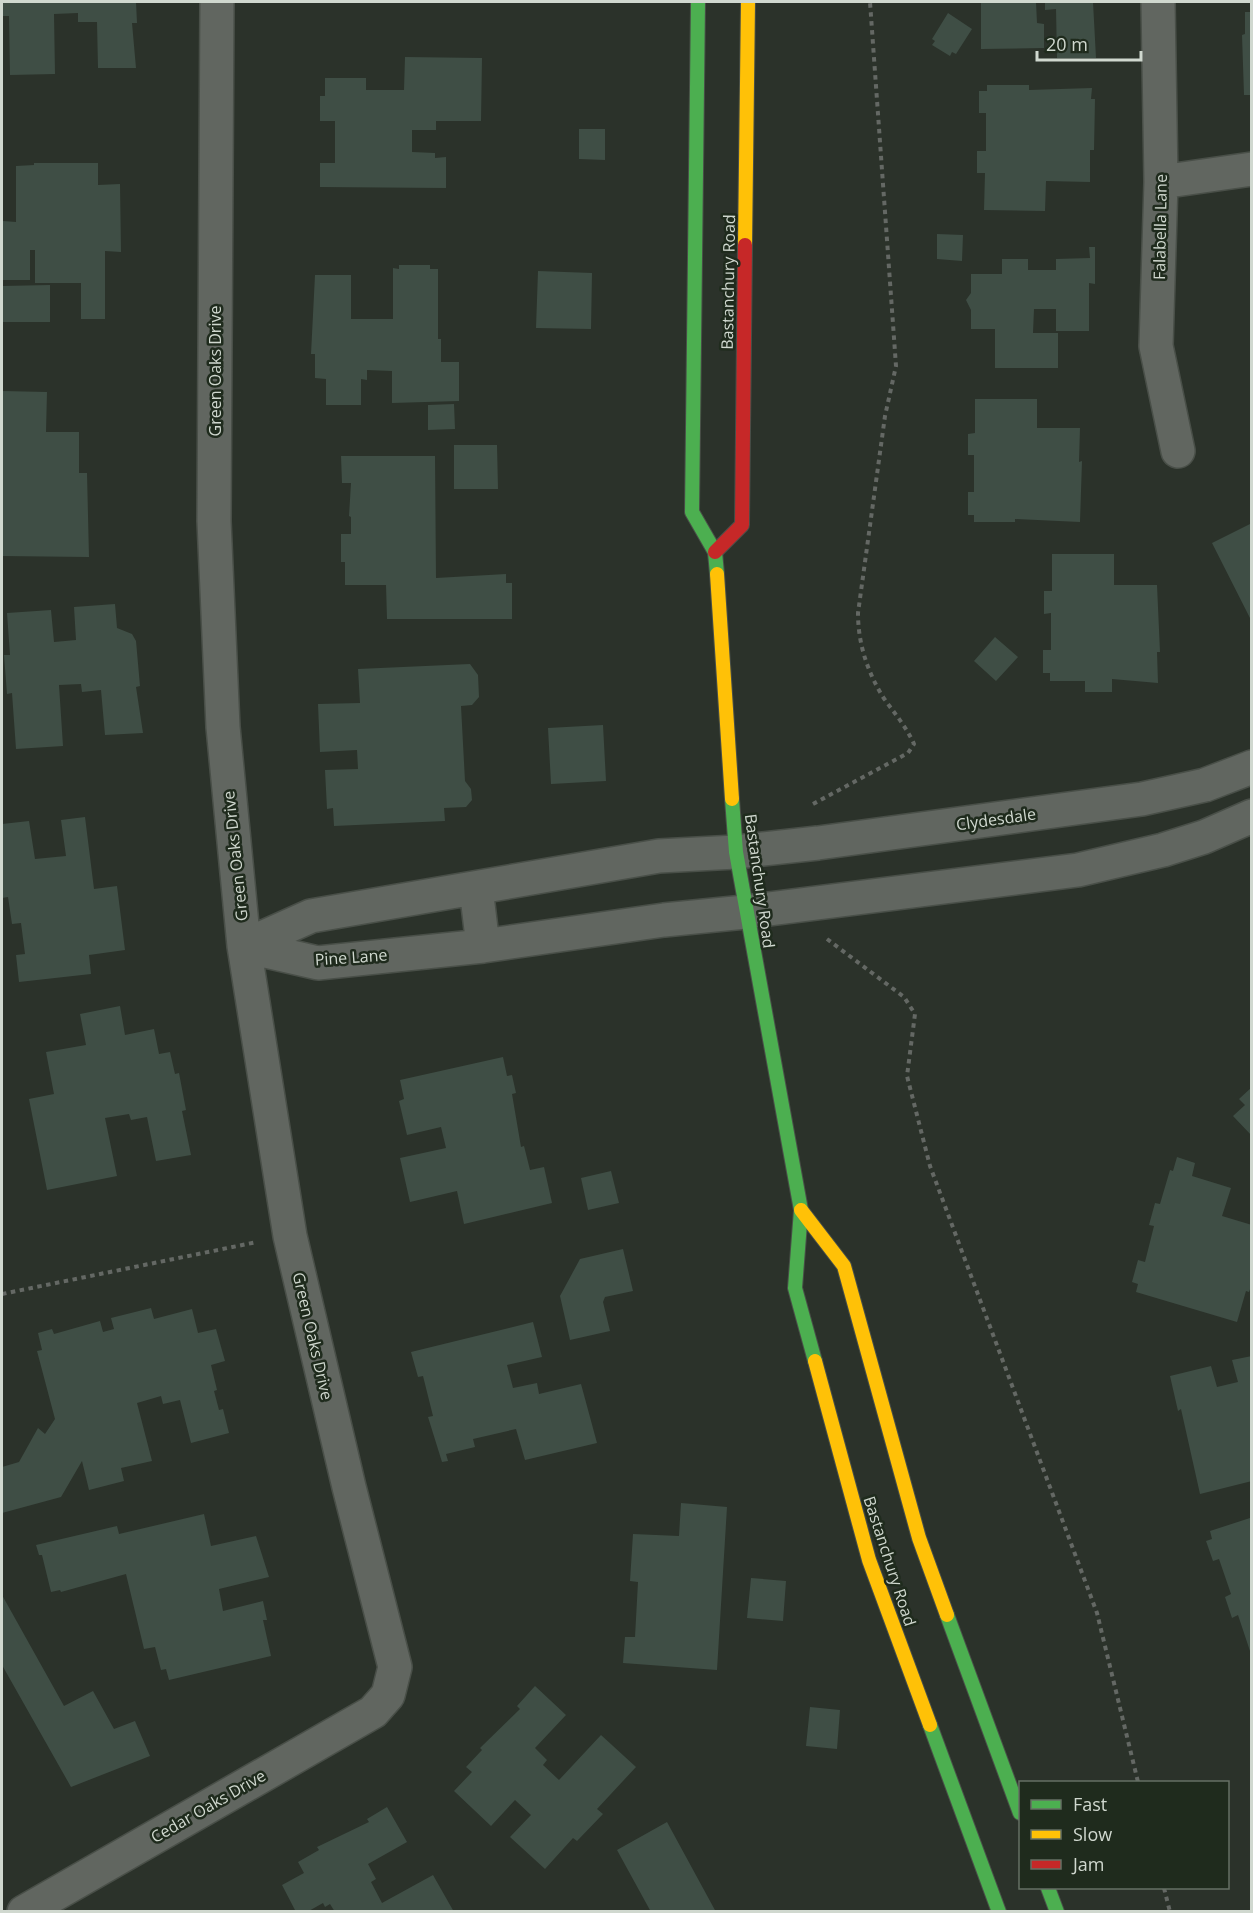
<svg xmlns="http://www.w3.org/2000/svg" width="1253" height="1913" font-family="'Open Sans',sans-serif">
  <style>
    .building { fill: #3f4e45 }
    .lines { fill: none; stroke-linecap: round; stroke-linejoin: round }
    .street-casing { stroke: #494f48; stroke-width: 36 }
    .fast-casing { stroke: #494f48; stroke-width: 16 }
    .slow-casing { stroke: #494f48; stroke-width: 16 }
    .jam-casing { stroke: #494f48; stroke-width: 16 }
    .path { stroke: #646864; stroke-width: 4; stroke-dasharray: 4.5 4.5; stroke-linecap: butt }
    .street { stroke: #616660; stroke-width: 33 }
    .fast { stroke: #4caf50; stroke-width: 14 }
    .slow { stroke: #ffc107; stroke-width: 14 }
    .jam { stroke: #c62828; stroke-width: 14 }
    .labels { text-anchor: middle; stroke-width: 5; stroke-linejoin: round; paint-order: stroke }
    .street-label { font-size: 16px; fill: #d0d8cf; stroke: #1f2b1d }
  </style>
  <rect width="100%" height="100%" fill="#2b322a"/>
  <path class="building" d="M3,2h133l1,21h-5l4,45h-38l-1,-46h-19v-9l-24,1 1,60 -45,1 -1,-59h-6z
    M981,2h55l1,21 7,1v24l-63,1z
    M1045,2h48l3,56h-39l-1,-49 -11,1z
    M1245,12h7v83h-8l-2,-60 3,-1z
    M948,13l24,16 -16,25 -4,-2 -2,4 -18,-11 3,-4 -3,-2z
    M405,57l77,1 -1,63h-45v9h-24v22l23,1v5l11,-1v31l-126,-1v-24h15v-42h-15v-25h5v-18h41v12h38z
    M987,85h42v5l63,-2 -1,11h4l-1,51h-4v32l-44,-1 -1,30 -61,-1 1,-37h-8v-22h9v-38h-7v-22h8z
    M579,129h26v31l-26,-1z
    M34,163h64v22l22,-1 1,68 -16,-1v68h-24v-36h-46v-33h-5v30h-27v-59l13,1v-56l18,-1z
    M937,234l26,1 -1,26 -25,-2z
    M1089,247h6v37l-6,-1v48h-33v-22h-22l-1,24h25v35h-63v-39h-24v-19l-5,-10 5,-7v-19h31v-15h26v11h28v-11l34,-1z
    M399,265h31v4h8v70h3v23h18v39l-67,2v-32l-25,-1v10l-6,-1v26h-35v-26l-11,-1v-24h-4l4,-79h36v44h42v-51l6,1z
    M538,271l54,2 -1,56 -55,-1z
    M50,285v37h-48v-36z
    M2,391l45,1 -1,40h33v41h8l2,84 -87,-1z
    M975,399h62v29h43l-1,34 3,-1 -2,61 -65,-3v3h-41v-7h-6v-23h6v-37h-6v-21l7,-1z
    M454,404l1,25 -27,1v-25z
    M454,445h43l1,44h-44z
    M341,456h94l1,122 70,-4v9h6v36h-125l-1,-34h-41v-23h-4v-28h10v-17l-2,-1 2,-33h-9z
    M1252,523v99l-40,-79z
    M1052,554h62v31h43l3,67h-3l1,31 -46,-4v13h-27v-11h-35v-8h-7v-23h8v-37l-7,1v-23h8z
    M115,604l2,24 15,6 4,7 4,45 -4,1 7,46 -38,2 -4,-45 -19,2 -1,-8 -22,1 4,61 -47,3 -4,-56 -5,1 -3,-39h6l-3,-42 44,-3 3,32 22,-2 -2,-33z
    M995,637l23,20 -22,24 -22,-20z
    M470,664l8,11 1,22 -7,8 -11,1 4,75 6,8 1,11 -6,7 -22,1 1,13 -111,5 -1,-18 -6,1 -2,-39 33,-1 -1,-19 -37,2 -2,-48 42,-1 -2,-34z
    M603,725l3,56 -55,3 -3,-56z
    M85,817l9,72 23,-3 8,64 -36,5 2,19 -72,8 -3,-27 9,-1 -4,-31 -9,1 -4,-27 -6,1v-74l27,-3 6,38 31,-3 -5,-36z
    M120,1006l5,29 29,-6 5,25 11,-2 5,22 4,-1 7,37 -4,1 9,44 -35,6 -9,-44 -16,3 -2,-6 -24,4 12,58 -70,14 -18,-91 25,-5 -8,-42 40,-7 -6,-31z
    M503,1057l4,19 5,-1 4,18 -4,1 9,53 3,-1 6,24 14,-3 8,36 -88,21 -7,-33 -47,11 -10,-44 46,-10 -5,-21 -34,8 -8,-34 5,-2 -4,-19z
    M1252,1087v49l-19,-20 12,-11 -6,-6z
    M1177,1157l18,6 -3,13 39,12 -9,28 30,9v59l-3,8 -3,-1 -9,31 -101,-30 2,-8 -6,-2 6,-22 7,2 9,-36 -5,-1 6,-22 5,1 10,-34 3,1z
    M611,1171l8,32 -31,7 -7,-32z
    M623,1249l10,42 -28,6 -2,5 7,29 -40,9 -10,-44 20,-37z
    M151,1308l3,11 38,-10 6,24 18,-4 9,32 -14,4 6,25 -3,1 5,19 4,-1 6,24 -38,10 -11,-43 -17,4 -2,-8 -24,7 15,58 -31,7 3,13 -35,9 -7,-29 -21,36 -59,16v-46l17,-5 19,-34 7,6 10,-15 -18,-68 5,-1 -4,-17 14,-4 2,5 46,-13 3,11 11,-3 -3,-11z
    M533,1322l9,35 -35,8 6,23 24,-5 2,11 42,-10 16,59 -72,17 -9,-31 -43,10 2,8 -29,7 2,7 -6,1 -14,-45 5,-1 -10,-40 -5,1 -7,-25z
    M1252,1356v125l-52,13 -19,-85 -3,2 -8,-35 41,-10 6,21 21,-5 -6,-22z
    M681,1503l46,4 -10,163 -94,-7 2,-26h10l3,-55 -8,-1 3,-47 46,2z
    M204,1514l7,32 45,-10 13,41 -50,12 4,22 40,-10 4,19h-4l8,36 -102,24 -3,-11 -5,1 -6,-23 -11,2 -18,-75 -65,18 -1,-2 -9,2 -9,-37h-3l-3,-10 81,-19 2,8z
    M1250,1518l2,4 -1,132 -13,-39 -6,3 -7,-21 6,-3 -12,-35 -6,2 -7,-20 6,-2 -2,-8z
    M751,1578l35,3 -3,40 -36,-3z
    M2,1595l62,111 29,-15 21,38 21,-8 15,35 -79,31 -69,-122z
    M535,1686l31,29 -31,33 12,12 -4,5 16,15 42,-45 35,32 -39,42 6,5 -26,27 -4,-3 -28,31 -35,-32 21,-22 -16,-15 -24,26 -37,-35 18,-19 -6,-5 16,-17 -2,-2 40,-39 -3,-3z
    M810,1707l30,3 -3,39 -31,-3z
    M387,1807l20,35 -39,22 8,15 -5,3 11,21 51,-28 21,37h-119l-5,-8 -5,3 -2,-4 -16,9h-11l-14,-27 22,-12 -6,-11 21,-12 -2,-3 52,-25 -2,-3z
    M667,1822l49,90h-65l-34,-62z"/>
  <g class="lines">
    <defs>
      <path id="street" d="M1158,2l3,180 -5,164 22,105
        M1161,182l91,-13
        M476,888l7,58
        M244,946l67,-30 348,-60 77,-4 82,-9 324,-44 63,-14 47,-18
        M244,946l74,17 165,-17 181,-26 81,-8 333,-42 85,-20 41,-13 48,-21
        M24,1912l349,-200 15,-17 7,-28 -46,-180 -59,-251 -46,-290 -21,-219 -9,-206 3,-519"/>
      <path id="fast" d="M698,2l-6,510 23,40 2,22
        M732,799l4,53 65,358 -6,78 20,73
        M947,1615l73,198
        M930,1725l69,187
        M1048,1888l9,24"/>
      <path id="slow" d="M745,245l3,-243
        M717,574l15,225
        M801,1210l43,56 75,272 28,77
        M815,1361l54,199 61,165"/>
      <path id="jam" d="M715,552l27,-27 3,-280"/>
    </defs>
    <use href="#street" class="street-casing"/>
    <use href="#fast" class="fast-casing"/>
    <use href="#slow" class="slow-casing"/>
    <use href="#jam" class="jam-casing"/>
    <path class="path" d="M813,804l95,-51 6,-9c-8,-18 -20,-31 -31,-47 -16,-26 -25,-54 -25,-84l27,-197 11,-50 -26,-364
      M827,939l77,58 11,17 -8,62 23,90 167,447 41,169
      M2,1294l255,-52
      M1164,1888l6,24"/>
    <use href="#street" class="street"/>
    <use href="#fast" class="fast"/>
    <use href="#slow" class="slow"/>
    <use href="#jam" class="jam"/>
  </g>
  <g class="labels">
    <g class="street-label">
      <text transform="translate(1160 227) rotate(-89)" y="6">Falabella Lane</text>
      <text transform="translate(728 282) rotate(-89)" y="6">Bastanchury Road</text>
      <text transform="translate(215 371) rotate(-90)" y="6">Green Oaks Drive</text>
      <text transform="translate(996 819) rotate(-8)" y="6">Clydesdale</text>
      <text transform="translate(235 856) rotate(-96)" y="6">Green Oaks Drive</text>
      <text transform="translate(760 881) rotate(82)" y="6">Bastanchury Road</text>
      <text transform="translate(351 957) rotate(-4)" y="6">Pine Lane</text>
      <text transform="translate(313 1336) rotate(77)" y="6">Green Oaks Drive</text>
      <text transform="translate(890 1561) rotate(72)" y="6">Bastanchury Road</text>
      <text transform="translate(208 1806) rotate(-30)" y="6">Cedar Oaks Drive</text>
    </g>
  </g>
  <rect width="1253" height="1913" fill="none" stroke="#d0d8cf" stroke-width="6"/>
  <rect x="1019" y="1781" width="210" height="108" fill="#1f2b1d" stroke="#667064" stroke-width="1.5"/>
  <rect x="1031" y="1800" width="30" height="9" fill="#4caf50" stroke="#667064" stroke-width="1.5"/>
  <text x="1073" y="1811" font-size="18" fill="#d0d8cf">Fast</text>
  <rect x="1031" y="1830" width="30" height="9" fill="#ffc107" stroke="#667064" stroke-width="1.5"/>
  <text x="1073" y="1841" font-size="18" fill="#d0d8cf">Slow</text>
  <rect x="1031" y="1860" width="30" height="9" fill="#c62828" stroke="#667064" stroke-width="1.5"/>
  <text x="1073" y="1871" font-size="18" fill="#d0d8cf">Jam</text>
  <path d="M1037 51v9h104v-9" fill="none" stroke="#d0d8cf" stroke-width="3"/>
  <text x="1046" y="51" font-size="18" fill="#d0d8cf" stroke="#1f2b1d" stroke-width="4.5" paint-order="stroke">20 m</text>
</svg>
